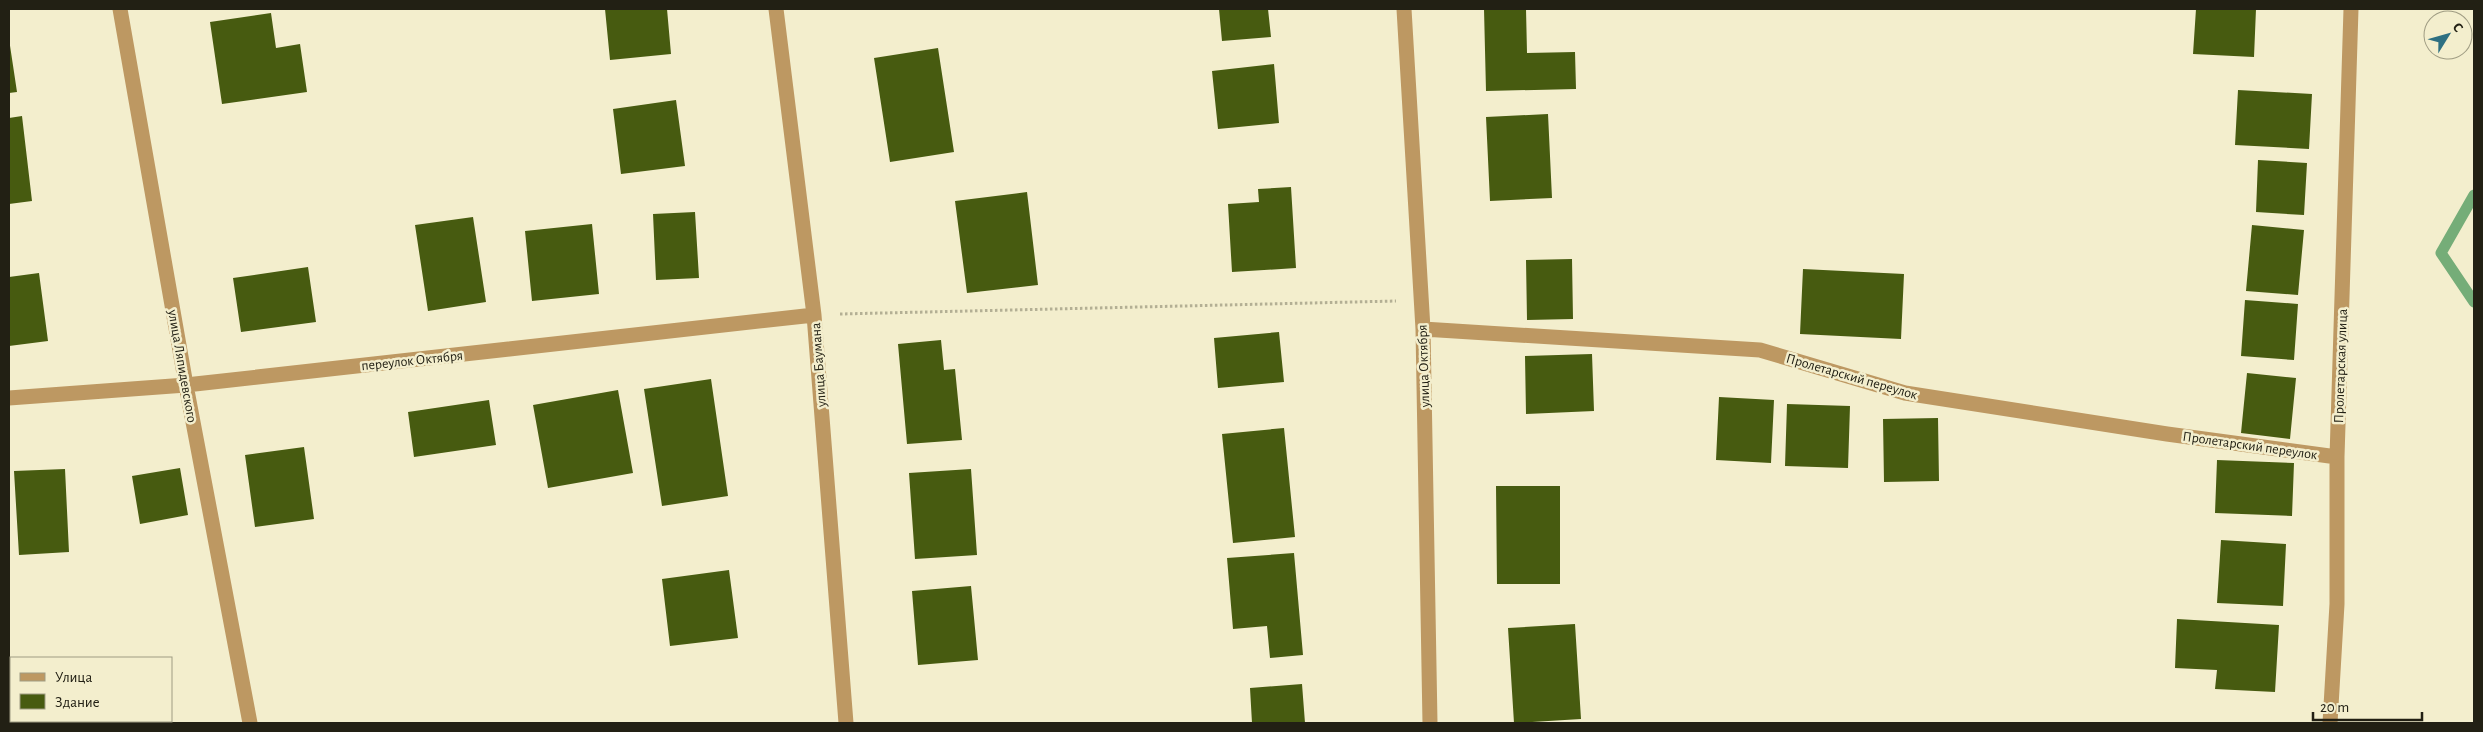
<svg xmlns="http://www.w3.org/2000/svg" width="2483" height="732" font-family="'Alegreya Sans',sans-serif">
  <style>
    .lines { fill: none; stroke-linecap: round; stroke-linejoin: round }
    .stream { stroke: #75ad78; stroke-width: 11 }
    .building { fill: #475b10 }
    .path { stroke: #b3af94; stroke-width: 3; stroke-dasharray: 2.5 2.5; stroke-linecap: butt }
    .street { stroke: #bd9862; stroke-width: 15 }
    .labels { text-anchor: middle; stroke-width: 5; stroke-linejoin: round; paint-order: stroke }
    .street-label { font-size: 14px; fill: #222014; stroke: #f3eecd }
  </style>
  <rect width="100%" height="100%" fill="#f3eecd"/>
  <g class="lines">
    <path class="stream" d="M2474,195l-33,58 33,49"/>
  </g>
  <path class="building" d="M605,9h62l4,45 -61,6z
    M1219,9h49l3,28 -49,4z
    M1484,9h42l1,44 48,-1 1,37 -90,2z
    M2196,9h60l-2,48 -61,-3z
    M271,13l5,35 24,-4 7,48 -85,12 -12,-82z
    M9,39l8,53 -8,1z
    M938,48l16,104 -64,10 -16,-104z
    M1274,64l5,59 -61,6 -6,-58z
    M2238,90l74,4 -3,55 -74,-4z
    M676,100l9,66 -64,8 -8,-65z
    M1548,114l4,84 -62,3 -4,-84z
    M22,116l10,85 -23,3v-86z
    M2258,160l49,3 -3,52 -48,-3z
    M1291,187l5,81 -64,4 -4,-68 31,-2 -1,-13z
    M1027,192l11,93 -71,8 -12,-92z
    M695,212l4,66 -43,2 -3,-66z
    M473,217l13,85 -58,9 -13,-86z
    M592,224l7,70 -67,7 -7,-70z
    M2252,225l52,5 -6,65 -52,-4z
    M1572,259l1,60 -46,1 -1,-60z
    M308,267l8,55 -75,10 -8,-54z
    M1803,269l101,5 -3,65 -101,-5z
    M39,273l9,68 -39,5v-69z
    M2245,300l53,4 -4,56 -53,-4z
    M1279,332l5,50 -66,6 -4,-50z
    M941,340l3,30 11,-1 7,71 -55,4 -9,-100z
    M1592,354l2,57 -68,3 -1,-58z
    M2247,373l49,5 -6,61 -49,-6z
    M711,379l17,117 -66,10 -18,-117z
    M618,390l15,83 -85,15 -15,-83z
    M1719,397l55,3 -3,63 -55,-3z
    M489,400l7,45 -82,12 -6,-45z
    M1787,404l63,2 -2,62 -63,-2z
    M1938,418l1,63 -55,1 -1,-63z
    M1284,428l11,109 -62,6 -11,-109z
    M304,447l10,72 -59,8 -10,-72z
    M2217,460l77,3 -2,53 -77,-3z
    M180,468l8,47 -48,9 -8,-48z
    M65,469l4,83 -50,3 -5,-84z
    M971,469l6,86 -62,4 -6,-86z
    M1496,486h64v98h-63z
    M2221,540l65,4 -3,62 -66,-3z
    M1294,553l9,102 -33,3 -3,-32 -34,3 -6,-71z
    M729,570l9,68 -68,8 -8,-67z
    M971,586l7,74 -60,5 -6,-74z
    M2177,619l102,6 -4,67 -60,-3 2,-19 -42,-2z
    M1575,624l6,95 -67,4 -6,-95z
    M1302,684l3,39h-53l-2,-35z"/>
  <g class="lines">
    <path class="path" d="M840,314l556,-13"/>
    <path class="street" d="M120,9l66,376 64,338
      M776,9l38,306 32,408
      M1404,9l19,320 7,394
      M1423,329l337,21 145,43 262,41 170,23
      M9,398l177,-13 628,-70
      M2330,723l7,-119v-147l14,-448"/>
  </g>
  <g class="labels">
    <g class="street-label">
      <text transform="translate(412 360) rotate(-6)" y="5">переулок Октября</text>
      <text transform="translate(818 365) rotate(-94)" y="5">улица Баумана</text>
      <text transform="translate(183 366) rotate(80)" y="5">улица Ляпидевского</text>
      <text transform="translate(1423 366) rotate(-92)" y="5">улица Октября</text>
      <text transform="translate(2340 366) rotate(-88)" y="5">Пролетарская улица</text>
      <text transform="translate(1852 376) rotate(16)" y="5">Пролетарский переулок</text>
      <text transform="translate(2250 445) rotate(8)" y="5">Пролетарский переулок</text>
    </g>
  </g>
  <rect width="2483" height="732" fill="none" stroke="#222014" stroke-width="20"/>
  <rect x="10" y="657" width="162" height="65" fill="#f3eecd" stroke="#9f9c83"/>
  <rect x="20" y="673" width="25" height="8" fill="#bd9862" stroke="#9f9c83"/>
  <text x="55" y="682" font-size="15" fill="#222014">Улица</text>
  <rect x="20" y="694" width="25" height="15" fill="#475b10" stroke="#9f9c83"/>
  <text x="55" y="707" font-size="15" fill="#222014">Здание</text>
  <g transform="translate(2448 35) rotate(53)"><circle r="24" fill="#f3eecd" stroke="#9f9c83"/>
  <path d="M0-4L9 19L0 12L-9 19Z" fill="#2e7082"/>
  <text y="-8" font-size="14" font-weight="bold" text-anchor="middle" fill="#222014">С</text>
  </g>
  <path d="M2313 712v8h109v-8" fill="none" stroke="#222014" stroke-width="2.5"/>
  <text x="2320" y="712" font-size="15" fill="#222014" stroke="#f3eecd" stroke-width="4" paint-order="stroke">20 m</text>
</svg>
